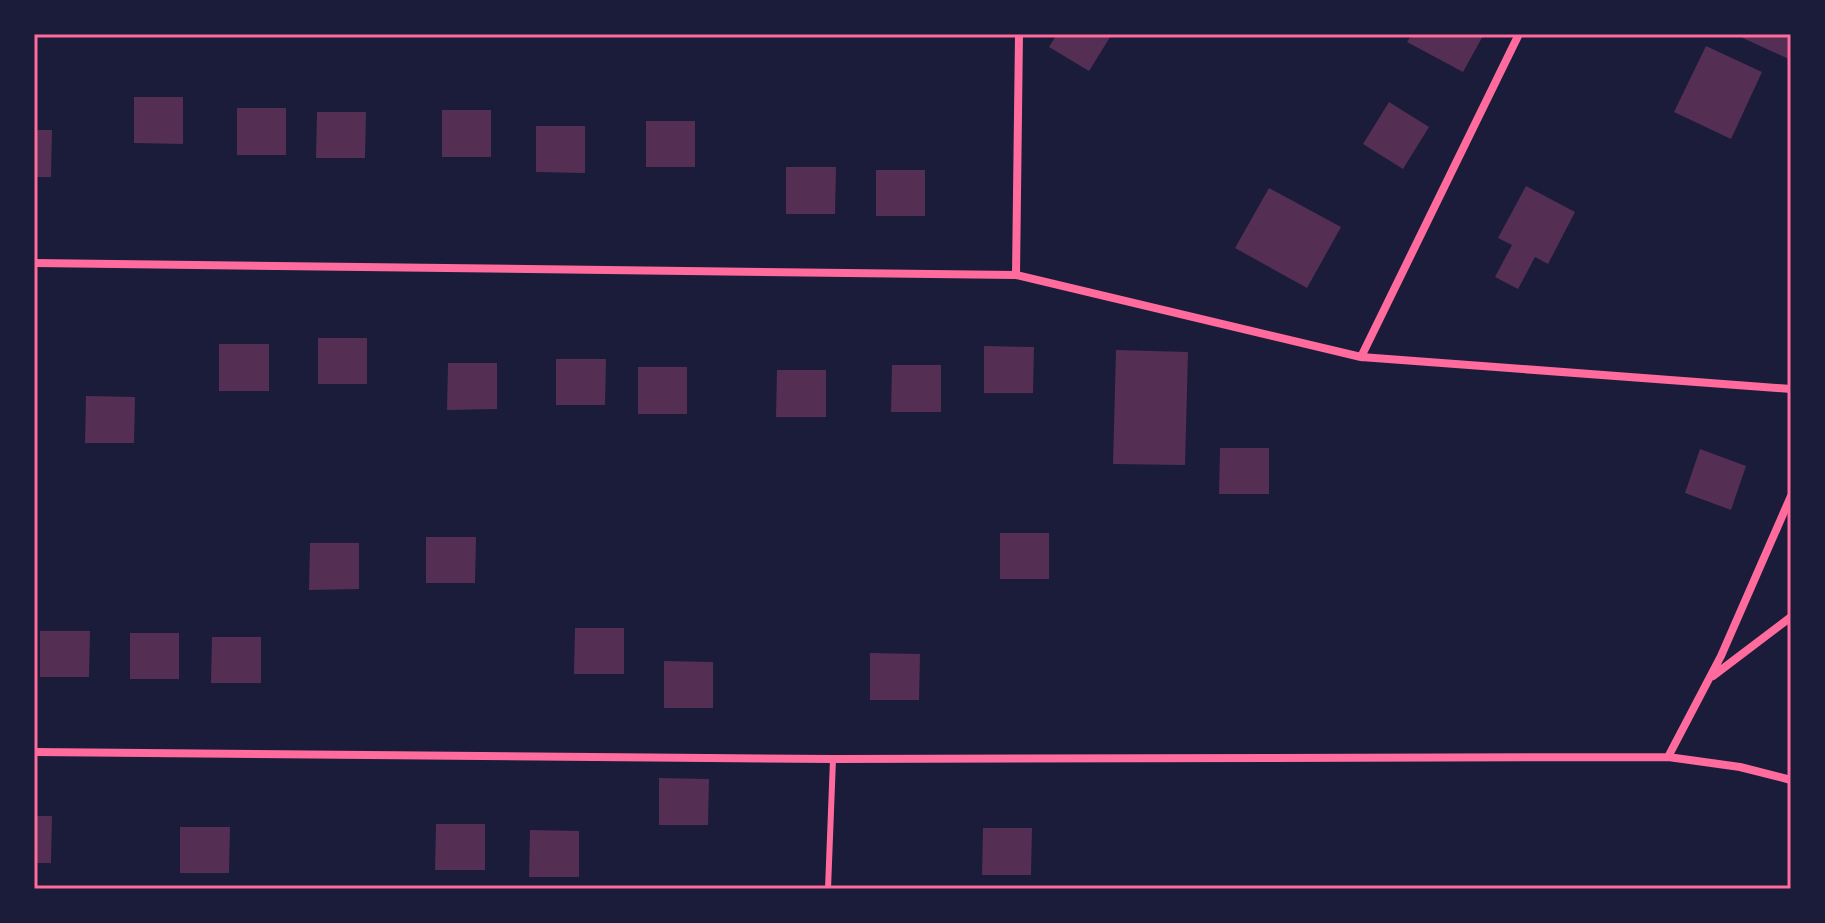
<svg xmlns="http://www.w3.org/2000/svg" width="1825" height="923" font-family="'DejaVu Sans',sans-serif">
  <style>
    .building { fill: #542f53 }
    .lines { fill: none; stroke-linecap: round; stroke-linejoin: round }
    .service { stroke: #ff6b9d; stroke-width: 6 }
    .minor { stroke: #ff6b9d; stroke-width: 8 }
    .neatline { fill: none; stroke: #ff6b9d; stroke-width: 3 }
  </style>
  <rect width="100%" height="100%" fill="#1b1b3a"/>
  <path class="building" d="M1057,34h55l-23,37 -40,-24z
    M1412,34h72l-21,38 -56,-30z
    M1734,34h57v26z
    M1706,46l56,26 -31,67 -57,-27z
    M134,97h49v47l-49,-1z
    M1389,102l40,25 -26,42 -40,-25z
    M237,108h49v47h-49z
    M442,110h49v47h-49z
    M317,112h49l-1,46h-49z
    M646,121h49v46h-49z
    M536,126h49v47l-49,-1z
    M34,130h18l-1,47h-17z
    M786,167h50l-1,47h-49z
    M876,170h49v46h-49z
    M1526,186l49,26 -27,52 -13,-7 -17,32 -23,-12 17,-32 -14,-7z
    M1269,188l72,39 -34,61 -72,-40z
    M318,338h49v46h-49z
    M219,344h50v47h-50z
    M984,346l50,1 -1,46h-49z
    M1116,350l72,2 -3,113 -72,-1z
    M556,359h50l-1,46h-49z
    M448,363h49v46l-50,1z
    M892,365h49v47h-50z
    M638,367h49v47h-49z
    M777,370h49v47h-50z
    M86,396l49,1 -1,46h-49z
    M1220,448h49v46h-50z
    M1700,449l46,17 -15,44 -46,-17z
    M1000,533h49v46h-49z
    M426,537h50l-1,46h-49z
    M310,543h49v46l-50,1z
    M575,628h49v46h-50z
    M40,631h50l-1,46h-49z
    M130,633h49v46h-49z
    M212,637h49v46h-50z
    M870,653l50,1 -1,46h-49z
    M664,661l49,1v46h-49z
    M659,778l50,1 -1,46h-49z
    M34,816h18l-1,47h-17z
    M436,824h49v46h-50z
    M180,827h50l-1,46h-49z
    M983,828h49l-1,47h-49z
    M530,830l49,1v46h-50z"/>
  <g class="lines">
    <path class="service" d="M828,889l5,-130"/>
    <path class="minor" d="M34,263l982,12 345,82 430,32
      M1016,275l3,-241
      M1361,357l158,-323
      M1713,676l78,-59
      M34,752l799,7 835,-2 72,10 51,13
      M1668,757l53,-101 70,-160"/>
  </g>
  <rect width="1825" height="923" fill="none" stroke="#1b1b3a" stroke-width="72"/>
  <rect x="36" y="36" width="1753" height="851" class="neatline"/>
</svg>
